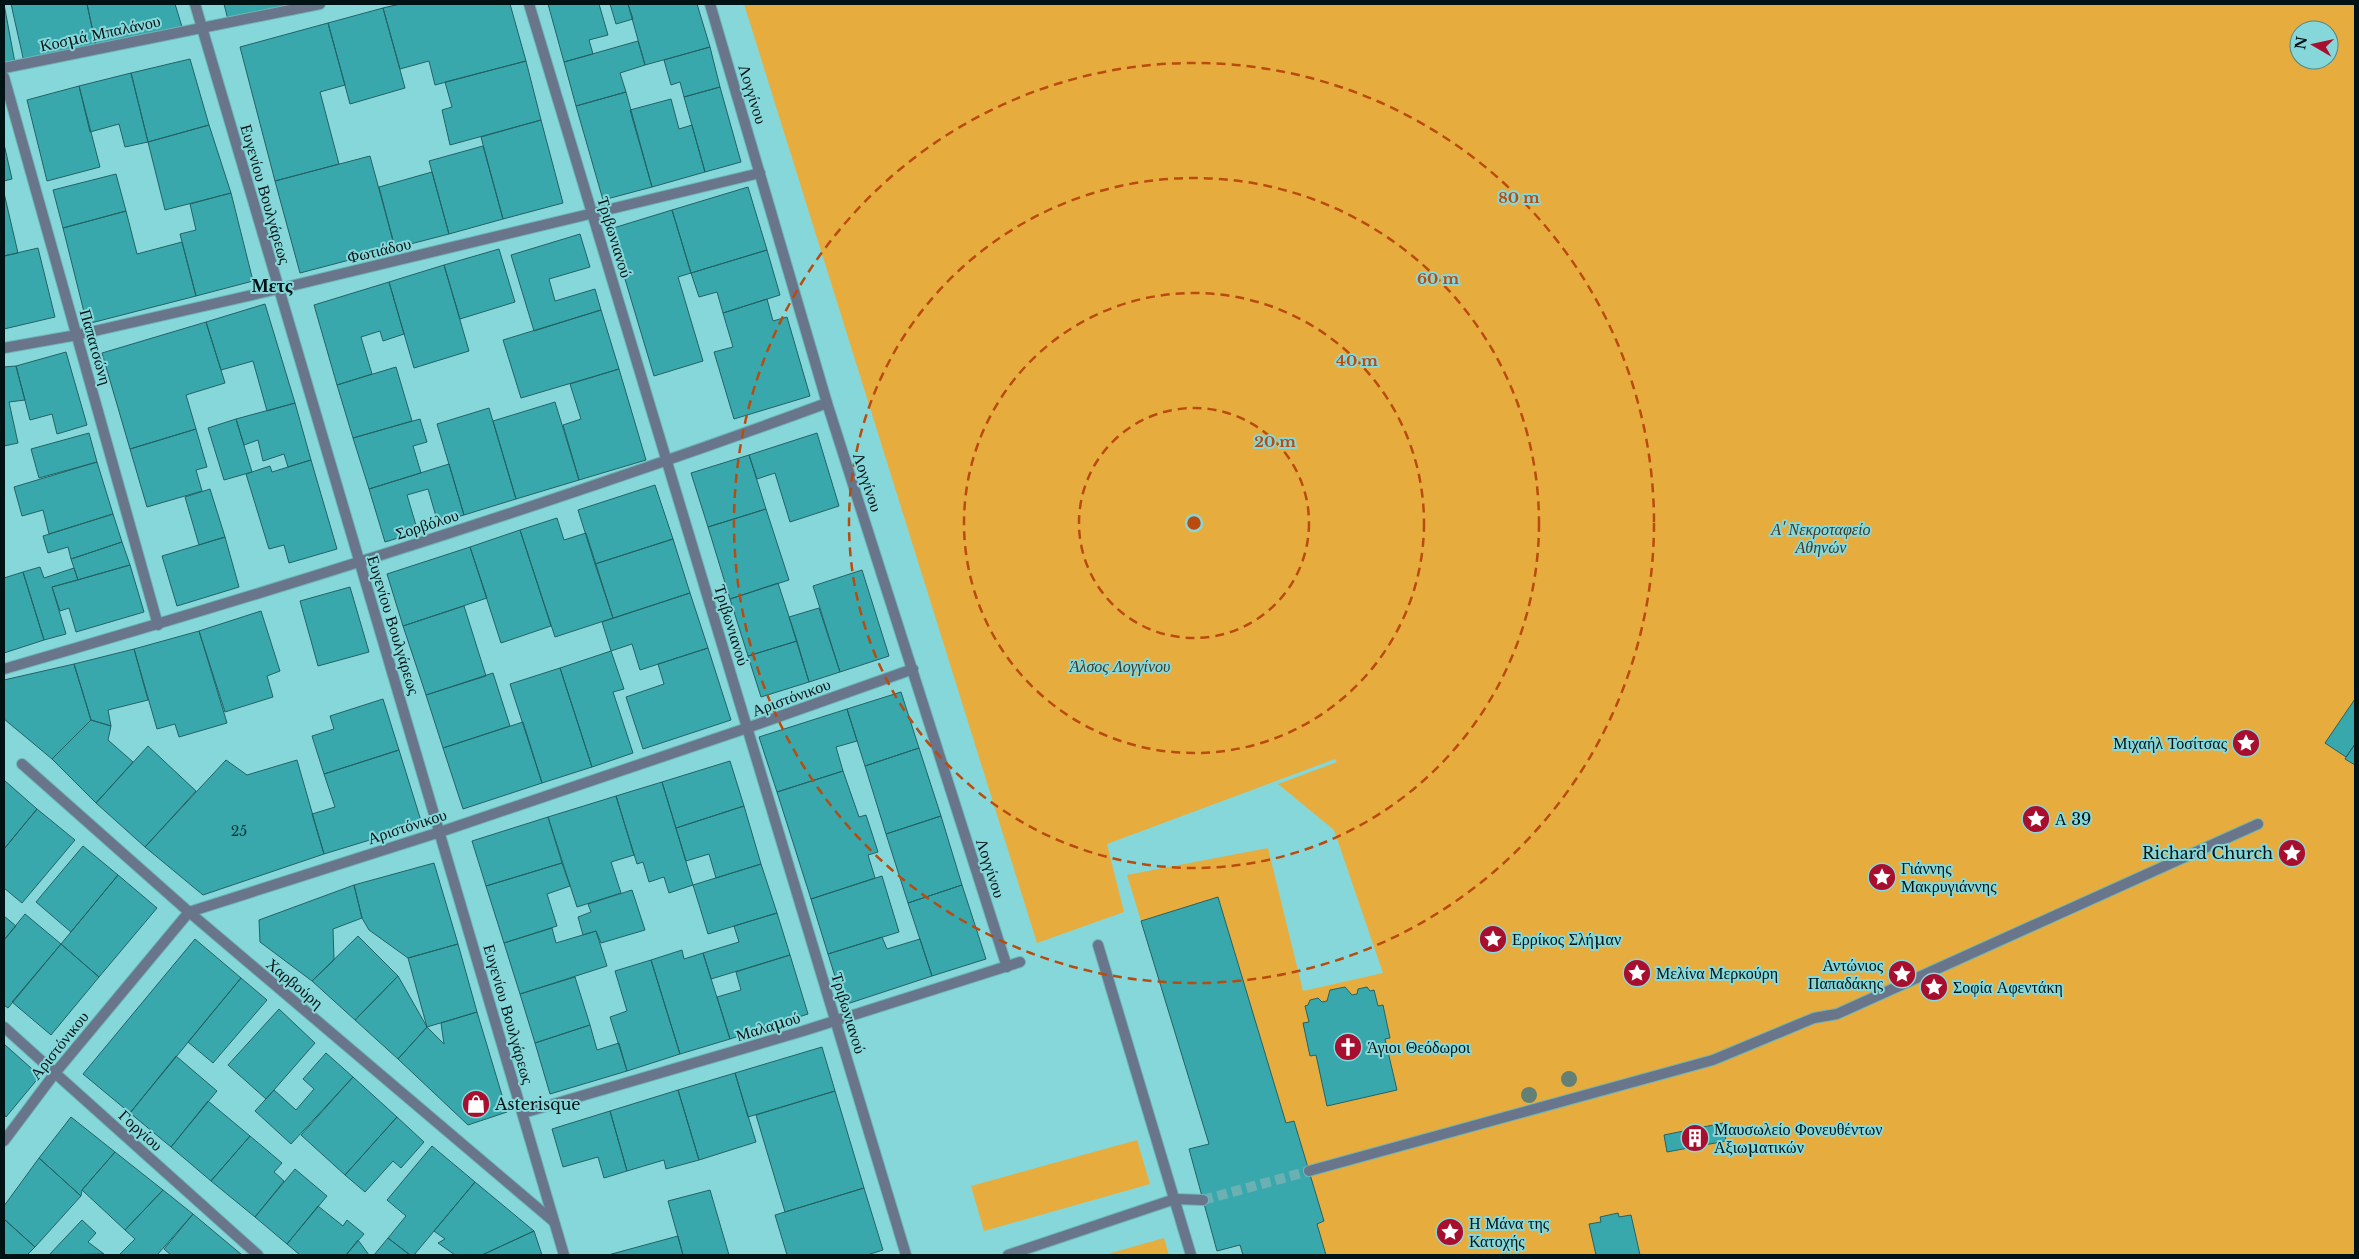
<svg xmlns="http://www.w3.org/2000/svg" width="2359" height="1259" font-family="'Libre Baskerville',serif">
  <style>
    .green { fill: #e7ac3e; fill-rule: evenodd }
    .building { fill: #39a8ac; stroke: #236265 }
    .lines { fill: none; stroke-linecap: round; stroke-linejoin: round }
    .pedestrian-tunnel { stroke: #6bb0b2; stroke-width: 10; stroke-dasharray: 10 5; stroke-linecap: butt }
    .service-casing { stroke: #6eb4b6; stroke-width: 12 }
    .pedestrian-casing { stroke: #6eb4b6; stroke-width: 12 }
    .minor-casing { stroke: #6eb4b6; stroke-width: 12 }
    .service { stroke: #68758a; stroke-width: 10 }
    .pedestrian { stroke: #68758a; stroke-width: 10 }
    .minor { stroke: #68758a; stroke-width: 10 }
    .tree { fill: #628075 }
    .ring { fill: none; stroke: #ba4b0e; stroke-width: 2.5; stroke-dasharray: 9 6 }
    .labels { text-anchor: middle; stroke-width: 4; stroke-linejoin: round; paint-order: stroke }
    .number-label { font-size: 14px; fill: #0e383a }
    .street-label { font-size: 16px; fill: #001314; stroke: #86d7da }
    .park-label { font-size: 16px; font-style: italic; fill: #453822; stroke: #86d7da }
    .poi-label { font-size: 16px; fill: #001314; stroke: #86d7da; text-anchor: start }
    .neighbourhood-label { font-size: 18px; font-weight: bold; fill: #001314; stroke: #86d7da }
    .centre { fill: #ba4b0e; stroke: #86d7da; stroke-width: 2.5 }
    .ring-label { font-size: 15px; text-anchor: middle; font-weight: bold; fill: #ba4b0e; stroke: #86d7da; stroke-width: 4; stroke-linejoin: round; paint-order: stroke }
  </style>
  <rect width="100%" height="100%" fill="#86d7da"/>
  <path class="green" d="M744,4h1611v1251h-1112l-4,-10 -22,6 -14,-51 6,-56 -82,-269 141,-27 35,143 80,-18 -49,-143 -56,-46 59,-22 -2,-3 -228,85 17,68 -87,31zM2299,30h30v30h-30z
    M1137,1140l13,44 -166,47 -13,-45z
    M1164,1238l5,17h-65z"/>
  <path class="building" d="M4,4l11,59 -11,2z
    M11,4h76l9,42 -72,16z
    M87,4h88l8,26 -87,16z
    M224,4h70l-66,16z
    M400,4h110l16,57 -91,24 -6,-24 -29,8 -17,-61z
    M548,4h51l9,31 -19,5 4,14 -29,8z
    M610,4h18l5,15 -17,5z
    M628,4h69l13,43 -65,18z
    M383,8l22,80 -55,16 -22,-81z
    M328,23l17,62 -25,7 19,72 -64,17 -35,-134z
    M638,41l7,24 -25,8 6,19 -50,14 -12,-44z
    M710,47l10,40 -36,10 -4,-15 -9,3 -7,-25z
    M190,59l19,66 -61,17 -17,-69z
    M526,61l15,59 -91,25 -8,-35 10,-3 -7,-25z
    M131,73l17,69 -23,5 -6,-23 -29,8 -11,-46z
    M79,86l21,81 -53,14 -20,-81z
    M720,87l21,75 -36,10 -21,-75z
    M626,92l26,95 -49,13 -27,-94z
    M671,99l8,30 13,-4 13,47 -53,15 -22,-77z
    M541,120l22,83 -60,16 -22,-82z
    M209,125l22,68 -66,17 -17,-68z
    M4,144l8,35 -8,2z
    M483,146l20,73 -54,15 -20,-73z
    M370,156l25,92 -95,25 -25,-92z
    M432,172l17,62 -54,14 -16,-61z
    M116,174l10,37 -63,17 -10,-38z
    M748,187l19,63 -76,23 -19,-63z
    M4,193l14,60 -14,3z
    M231,193l22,88 -57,15 -16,-62 16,-4 -6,-26z
    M672,210l19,63 -13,4 25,84 -49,15 -44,-147z
    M126,211l11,43 45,-12 14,54 -109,28 -24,-96z
    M580,234l10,33 -41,12 6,22 40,-12 6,21 -67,21 -23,-76z
    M38,248l17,69 -51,12v-73z
    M499,249l16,53 -55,17 -16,-54z
    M767,250l13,45 -57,18 -6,-21 -18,5 -8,-24z
    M444,265l25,86 -55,17 -25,-86z
    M389,282l15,52 -21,7 -3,-10 -19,6 11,37 -35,11 -23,-80z
    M767,299l6,22 14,-4 23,79 -76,23 -20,-67 19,-5 -10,-34z
    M265,304l30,99 -28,8 -14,-50 -32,9 -15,-48z
    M601,310l18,59 -98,29 -18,-58z
    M206,322l19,61 -39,12 10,34 -66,20 -28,-96z
    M66,352l21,73 -30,9 -5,-20 -22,6 -14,-54z
    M16,366l9,34 -16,2 9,41 -14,3v-79z
    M396,367l16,54 -59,17 -16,-53z
    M619,369l27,91 -67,20 -16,-55 18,-6 -11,-35z
    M555,402l24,78 -63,19 -23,-78z
    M295,403l16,57 -23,7 -4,-13 -21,7 -5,-21 -14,5 -8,-26z
    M489,408l27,91 -52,16 -27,-91z
    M236,419l16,53 -28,8 -16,-52z
    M420,419l7,23 -14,4 8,27 -52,16 -16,-51z
    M196,429l11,38 -11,3 6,21 -55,16 -17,-58z
    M89,433l8,29 -58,16 -8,-29z
    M817,433l22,73 -49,16 -15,-49 -18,6 -8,-24z
    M749,455l17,54 -58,18 -17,-54z
    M311,460l26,89 -48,14 -5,-18 -15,4 -23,-75 24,-8 2,6z
    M97,462l16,52 -64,20 -6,-24 -21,6 -8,-29z
    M449,464l15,51 -26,8 -10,-34 -21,6 11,37 -33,10 -16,-53z
    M655,485l18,54 -78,25 -17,-54z
    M210,489l15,48 -26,8 -14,-48z
    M766,509l23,71 -59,19 -22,-72z
    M113,514l9,28 -51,17 -3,-12 -20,6 -5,-17z
    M557,518l7,22 22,-7 27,85 -58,19 -35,-107z
    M520,530l31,96 -50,17 -31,-96z
    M225,537l14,50 -62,19 -15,-50z
    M673,539l17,54 -77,25 -18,-54z
    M122,542l8,23 -52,15 -7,-21z
    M470,547l17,51 -84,28 -16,-52z
    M130,565l14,47 -68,20 -7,-24 -9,3 -8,-24z
    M40,567l4,11 30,-10 4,12 -26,7 14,47 -22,6 -21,-68z
    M862,570l27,86 -49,16 -27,-86z
    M23,572l21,68 -40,13v-75z
    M778,583l19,58 -49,15 -18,-57z
    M350,587l19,65 -51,14 -18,-65z
    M690,593l18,55 -68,22 -8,-26 -21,7 -9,-29z
    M464,606l22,70 -60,19 -23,-69z
    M819,608l21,64 -31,10 -20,-65z
    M261,611l19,60 -13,5 6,21 -48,15 -26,-81z
    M199,631l28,92 -48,14 -4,-13 -18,5 -23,-80z
    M797,641l12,41 -48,15 -13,-41z
    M708,648l23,72 -88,29 -17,-52 38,-13 -6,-20z
    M134,649l14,51 -40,10 3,16 -20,-6 -17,-56z
    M611,651l13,38 -11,3 20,61 -41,14 -32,-99z
    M74,664l17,56 -39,39 -48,-40v-39z
    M560,668l32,99 -50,16 -32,-99z
    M493,673l17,53 -67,22 -17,-53z
    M901,692l18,56 -54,18 -18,-57z
    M383,699l16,51 -75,24 -12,-38 22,-7 -4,-13z
    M2355,699v45l-9,13 -21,-14z
    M847,709l10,32 -21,6 7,24 -66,21 -18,-55z
    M91,720l20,6 -3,14 25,22 -37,41 -44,-44z
    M523,722l19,61 -79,26 -20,-61z
    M2355,744v21l-10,-6z
    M148,746l48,45 -51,56 -49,-44z
    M919,748l22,68 -55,18 -21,-68z
    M399,750l23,74 -98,30 -12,-40 23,-7 -11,-33z
    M226,760l21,15 50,-15 27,94 -121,41 -58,-48z
    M730,761l14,45 -68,22 -14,-46z
    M843,771l16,46 7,-2 12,37 -10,3 7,23 -64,21 -34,-107z
    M4,780l33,29 -33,40z
    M662,782l31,103 -24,8 -5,-16 -15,5 -6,-20 -6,2 -21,-68z
    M616,796l18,59 -23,7 10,31 -44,14 -29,-90z
    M744,806l17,58 -45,14 -7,-24 -23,7 -10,-33z
    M37,809l38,31 -53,63 -18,-15v-39z
    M941,816l21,69 -54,18 -22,-69z
    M548,817l14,46 -76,23 -14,-45z
    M83,846l35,29 -47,57 -35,-30z
    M434,863l24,81 -50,14 -39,-28 -7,-12 -8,-33z
    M562,863l8,23 -23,8 10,32 -53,17 -18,-57z
    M761,864l16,49 -69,21 -15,-49z
    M118,875l39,33 -58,69 -38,-33z
    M882,876l17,56 -71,22 -17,-55z
    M354,885l8,33 -29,11 1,31 -22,21 -52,-39 -1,-22z
    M962,885l24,74 -54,17 -24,-73z
    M632,890l13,40 -44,13 -5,-12 -13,4 -5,-18 13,-5 -3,-8z
    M1218,897l68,226 8,-2 30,100 -7,3 9,31h-83l-3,-10 -23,6 -28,-102 20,-5 -68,-223z
    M777,913l13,42 -79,24 -8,-26 36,-11 -5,-16z
    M25,914l36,30 -53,64 -4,-3v-65z
    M4,916l12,10 -12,14z
    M552,928l4,15 40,-12 11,35 -87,28 -16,-51z
    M358,936l40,40 -43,44 -43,-39z
    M882,937l5,12 33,-10 12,37 -88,29 -16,-51z
    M195,939l46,39 -111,135 -47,-39z
    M61,944l38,33 -48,58 -39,-33z
    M458,944l19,68 -50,15 -19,-69z
    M682,950l2,9 19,-6 27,86 -50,15 -29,-94z
    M790,955l18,59 -78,25 -13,-42 24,-7 -5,-18z
    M651,960l29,94 -53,17 -17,-54 17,-6 -12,-40z
    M398,976l29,51 -29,32 -43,-39z
    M575,977l15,48 -55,18 -15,-49z
    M241,978l26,22 -54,63 -25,-21z
    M1345,987l7,8 5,-1 1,-5 9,-2 3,4 4,-1 4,16 5,-1 7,33 -5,1 12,51 -70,16 -11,-51 -6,1 -7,-33 6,-1 -4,-16 3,-1 2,-5 8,-2 4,4 5,-1 3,-11z
    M279,1009l36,34 -49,56 -38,-34z
    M477,1012l30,100 -39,13 -70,-66 29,-32 17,17 -3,-21z
    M590,1025l7,25 22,-7 8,28 -77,23 -15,-51z
    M4,1044l36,32 -34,41 -2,-3z
    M822,1047l13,44 -87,26 -13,-44z
    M326,1053l27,24 -62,67 -36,-33 19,-21 22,20 18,-21 -11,-10z
    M176,1056l41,35 -46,56 -41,-34z
    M735,1073l21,69 -57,18 -21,-70z
    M353,1077l44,40 -52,58 -44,-40z
    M678,1090l21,70 -33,9 -2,-9 -37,11 -17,-60z
    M835,1091l29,97 -79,24 -29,-97z
    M208,1101l42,35 -39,45 -40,-34z
    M610,1111l17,60 -23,7 -6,-21 -35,10 -11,-38z
    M71,1117l44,35 -33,38 -1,6 -42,-38z
    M397,1117l27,25 -23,26 -8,-7 -28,31 -20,-17z
    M1723,1123l3,18 -59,11 -3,-17z
    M250,1136l32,27 -8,9 10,9 -29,36 -44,-36z
    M432,1146l43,36 -61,73h-4l-22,-17 18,-22 -19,-16z
    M115,1152l48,38 -38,40 -43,-40z
    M39,1158l42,38 -46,51 -31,-28v-13z
    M295,1169l32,27 -40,48 -32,-27z
    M475,1182l59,49 -52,24h-27l-17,-12 7,-4 -11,-8z
    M864,1188l19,62 -16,5h-80l-12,-40z
    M163,1190l30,24 -36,41h-38l16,-16 -10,-9z
    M710,1190l19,65h-46l-15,-54z
    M318,1206l25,20 4,-6 17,14 -18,21h-46l-13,-11z
    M1618,1213l1,4 12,-2 9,40h-44l-7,-31 12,-2 -1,-5z
    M193,1214l49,41h-71l-7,-6z
    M4,1219l31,28 -8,8h-23z
    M82,1220l14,13 -8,9 16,12 -55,1z
    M534,1231l8,24h-60z
    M678,1236l5,19h-75z
    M388,1238l22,17h-36z
    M358,1240l11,15h-23z"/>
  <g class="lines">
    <path class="pedestrian-tunnel" d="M1203,1200l106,-29"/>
    <defs>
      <path id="service" d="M1098,945l93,310"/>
      <path id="pedestrian" d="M710,4l117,399 180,564
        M747,728l166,-59
        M189,912l364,309
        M4,1027l51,46
        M1309,1171l404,-111 101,-42 23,-4 421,-190
        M1008,1255l167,-56 28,1"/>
      <path id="minor" d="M195,4l369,1251
        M529,4l377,1251
        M4,68l316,-64
        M4,77l154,548
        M4,348l73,-13 201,-46 482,-116
        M4,669c277,-80 552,-166 823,-266
        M22,764l167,148
        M55,1073l203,182
        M523,1113l280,-82 217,-69
        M4,1141l51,-68 134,-161 251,-80 307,-104"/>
    </defs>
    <use href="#service" class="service-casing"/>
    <use href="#pedestrian" class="pedestrian-casing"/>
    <use href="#minor" class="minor-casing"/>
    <use href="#service" class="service"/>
    <use href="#pedestrian" class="pedestrian"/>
    <use href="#minor" class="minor"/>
  </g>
  <g class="tree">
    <circle cx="1569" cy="1079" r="8"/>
    <circle cx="1529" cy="1095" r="8"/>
  </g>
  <g class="ring">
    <circle cx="1194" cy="523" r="115"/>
    <circle cx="1194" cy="523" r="230"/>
    <circle cx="1194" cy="523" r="345"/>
    <circle cx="1194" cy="523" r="460"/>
  </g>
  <defs>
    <symbol id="sight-disc" viewBox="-11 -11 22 22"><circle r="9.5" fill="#a80f2f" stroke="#86d7da"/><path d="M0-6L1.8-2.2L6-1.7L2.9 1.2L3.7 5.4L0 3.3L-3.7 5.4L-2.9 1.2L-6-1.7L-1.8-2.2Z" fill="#fff"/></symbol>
    <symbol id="church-disc" viewBox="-11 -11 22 22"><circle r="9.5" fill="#a80f2f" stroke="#86d7da"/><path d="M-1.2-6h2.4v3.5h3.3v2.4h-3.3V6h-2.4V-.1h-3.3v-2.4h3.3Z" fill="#fff"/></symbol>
    <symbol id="shop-disc" viewBox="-11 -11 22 22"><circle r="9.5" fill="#a80f2f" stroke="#86d7da"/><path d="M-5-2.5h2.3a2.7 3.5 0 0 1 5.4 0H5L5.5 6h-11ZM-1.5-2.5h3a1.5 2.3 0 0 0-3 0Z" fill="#fff"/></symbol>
    <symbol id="building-disc" viewBox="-11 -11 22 22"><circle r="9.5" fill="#a80f2f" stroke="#86d7da"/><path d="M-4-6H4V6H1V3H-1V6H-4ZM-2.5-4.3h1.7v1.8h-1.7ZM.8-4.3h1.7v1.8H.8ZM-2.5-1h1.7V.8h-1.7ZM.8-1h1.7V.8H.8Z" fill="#fff"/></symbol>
  </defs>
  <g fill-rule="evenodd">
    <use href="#sight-disc" x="2230" y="727" width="32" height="32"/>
    <use href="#sight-disc" x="2020" y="803" width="32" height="32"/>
    <use href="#sight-disc" x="2276" y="837" width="32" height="32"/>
    <use href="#sight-disc" x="1866" y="861" width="32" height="32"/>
    <use href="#sight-disc" x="1477" y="923" width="32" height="32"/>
    <use href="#sight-disc" x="1621" y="957" width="32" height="32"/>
    <use href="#sight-disc" x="1886" y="958" width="32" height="32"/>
    <use href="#sight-disc" x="1918" y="971" width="32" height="32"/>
    <use href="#church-disc" x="1332" y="1031" width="32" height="32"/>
    <use href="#shop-disc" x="460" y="1088" width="32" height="32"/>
    <use href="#building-disc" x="1679" y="1122" width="32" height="32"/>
    <use href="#sight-disc" x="1434" y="1216" width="32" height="32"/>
  </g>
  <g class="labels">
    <g class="number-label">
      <text x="239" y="836">25</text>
    </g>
    <g class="street-label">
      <text transform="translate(100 33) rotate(-12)" y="6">Κοσμά Μπαλάνου</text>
      <text transform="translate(753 94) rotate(73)" y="6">Λογγίνου</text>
      <text transform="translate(266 194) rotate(74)" y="6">Ευγενίου Βουλγάρεως</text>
      <text transform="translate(615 237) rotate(73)" y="6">Τριβωνιανού</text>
      <text transform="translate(379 250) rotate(-13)" y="6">Φωτιάδου</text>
      <text transform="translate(96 347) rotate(74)" y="6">Παπατσώνη</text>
      <text transform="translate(868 482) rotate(72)" y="6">Λογγίνου</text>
      <text transform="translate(427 524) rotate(-18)" y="6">Σορβόλου</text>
      <text transform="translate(394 625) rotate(73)" y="6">Ευγενίου Βουλγάρεως</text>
      <text transform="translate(732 625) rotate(73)" y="6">Τριβωνιανού</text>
      <text transform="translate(791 697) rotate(-20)" y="6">Αριστόνικου</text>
      <text transform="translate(407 826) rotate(-18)" y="6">Αριστόνικου</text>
      <text transform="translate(991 868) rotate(72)" y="6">Λογγίνου</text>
      <text transform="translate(295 983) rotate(40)" y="6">Χαρβούρη</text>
      <text transform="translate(849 1013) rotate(73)" y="6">Τριβωνιανού</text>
      <text transform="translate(509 1014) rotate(74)" y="6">Ευγενίου Βουλγάρεως</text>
      <text transform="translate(768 1026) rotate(-17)" y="6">Μαλαμού</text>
      <text transform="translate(59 1045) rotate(-51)" y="6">Αριστόνικου</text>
      <text transform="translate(141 1130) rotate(42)" y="6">Γοργίου</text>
    </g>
    <g class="park-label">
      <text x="1821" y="535">Α' Νεκροταφείο<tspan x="1821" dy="18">Αθηνών</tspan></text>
      <text x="1120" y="672">Άλσος Λογγίνου</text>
    </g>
    <g class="poi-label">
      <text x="2227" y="749" text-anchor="end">Μιχαήλ Τοσίτσας</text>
      <text x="2055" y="825">Α 39</text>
      <text x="2273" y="859" text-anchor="end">Richard Church</text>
      <text x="1901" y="874">Γιάννης<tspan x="1901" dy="18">Μακρυγιάννης</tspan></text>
      <text x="1512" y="945">Ερρίκος Σλήμαν</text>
      <text x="1883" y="971" text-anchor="end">Αντώνιος<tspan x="1883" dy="18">Παπαδάκης</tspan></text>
      <text x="1656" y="979">Μελίνα Μερκούρη</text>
      <text x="1953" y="993">Σοφία Αφεντάκη</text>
      <text x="1367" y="1053">Άγιοι Θεόδωροι</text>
      <text x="495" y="1110">Asterisque</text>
      <text x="1714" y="1135">Μαυσωλείο Φονευθέντων<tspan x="1714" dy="18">Αξιωματικών</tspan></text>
      <text x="1469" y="1229">Η Μάνα της<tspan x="1469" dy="18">Κατοχής</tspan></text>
    </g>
    <g class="neighbourhood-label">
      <text x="272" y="292">Μετς</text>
    </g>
  </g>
  <circle cx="1194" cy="523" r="8" class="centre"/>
  <g class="ring-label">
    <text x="1519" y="203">80 m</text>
    <text x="1438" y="284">60 m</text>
    <text x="1357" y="366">40 m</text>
    <text x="1275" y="447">20 m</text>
  </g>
  <rect width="2359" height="1259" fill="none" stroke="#001314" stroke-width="10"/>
  <g transform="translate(2314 45) rotate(279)"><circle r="24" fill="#86d7da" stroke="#50898b"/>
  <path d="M0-4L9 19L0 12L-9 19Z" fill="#a80f2f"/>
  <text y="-8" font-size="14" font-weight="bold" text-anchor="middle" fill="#001314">N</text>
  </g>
</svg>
